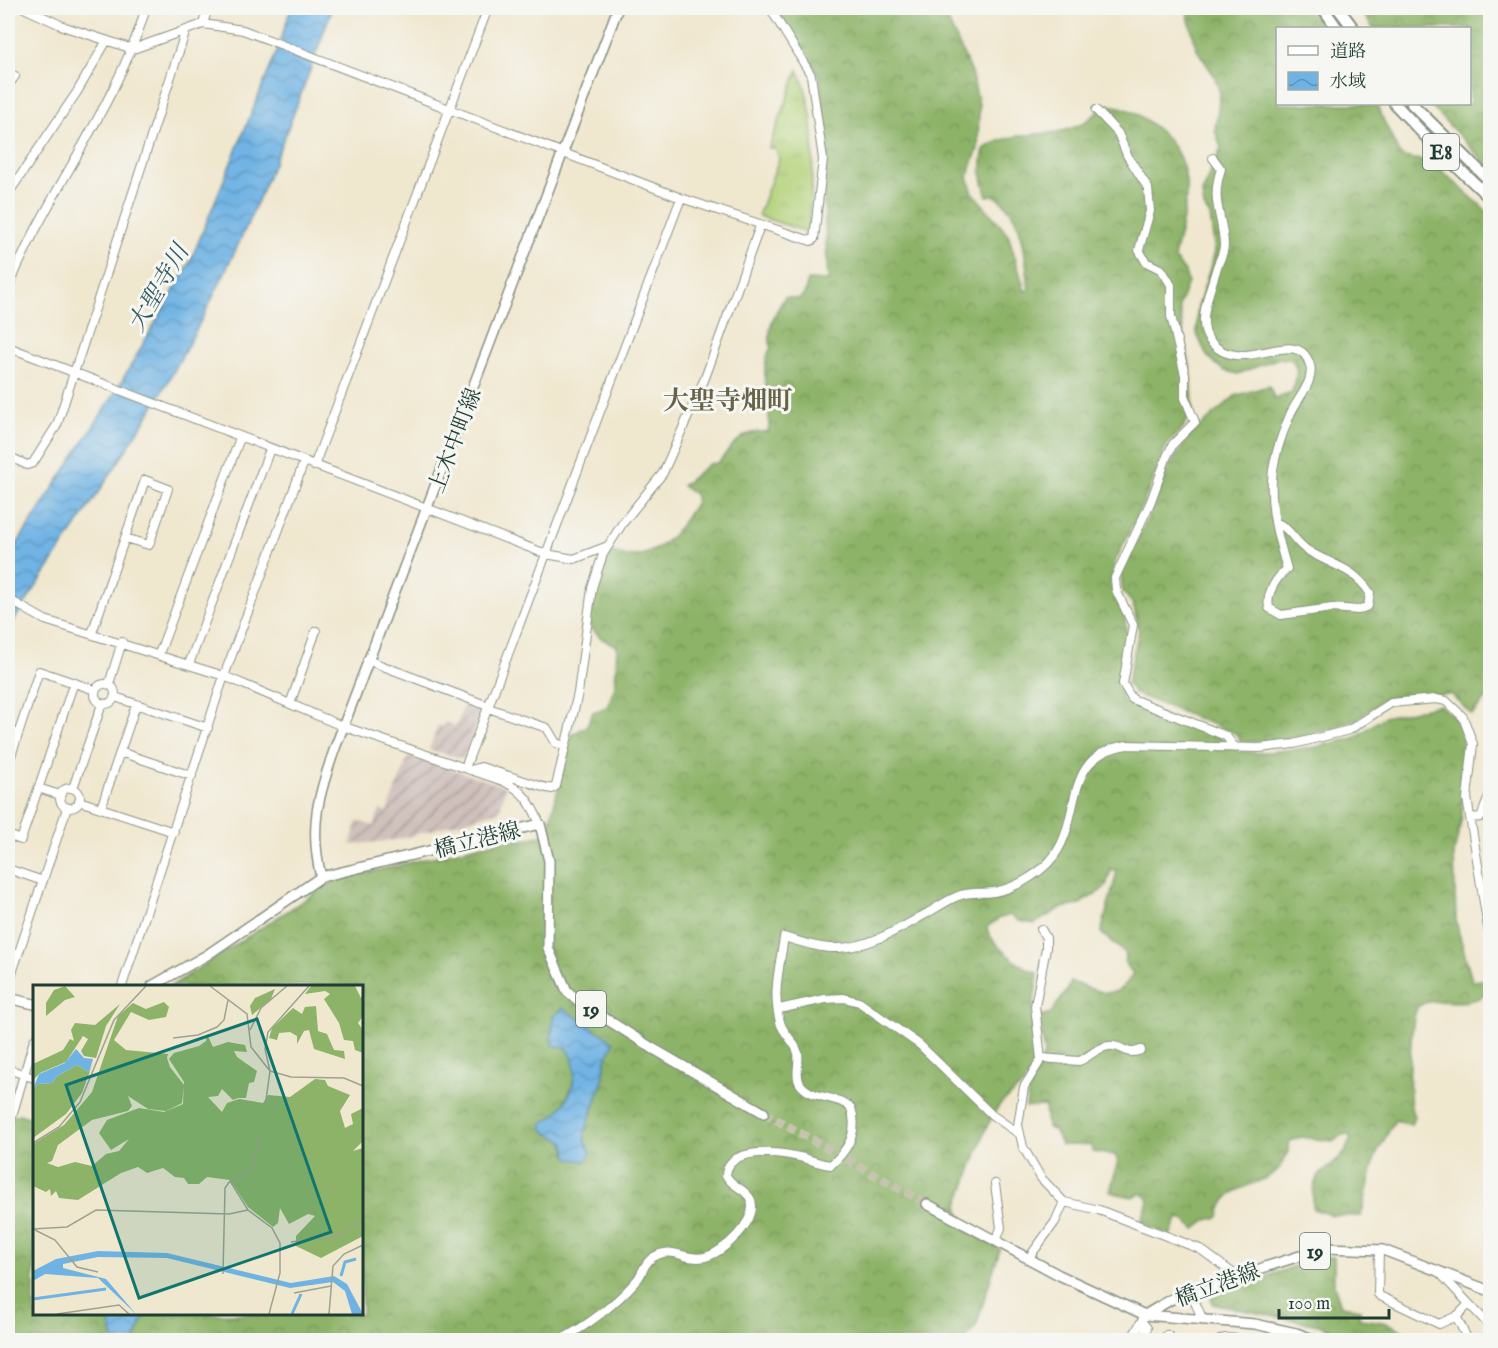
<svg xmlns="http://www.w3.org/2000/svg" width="1498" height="1348" font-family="'IM FELL English','Noto Serif JP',serif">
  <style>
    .industrial { fill: url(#industrial-furrows) }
    .grass { fill: url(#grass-tufts); stroke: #688756; stroke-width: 1.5 }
    .forest { fill: url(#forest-crowns); stroke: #56784e; stroke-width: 1.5; fill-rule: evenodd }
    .water { fill: url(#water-waves); stroke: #47788c; stroke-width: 1.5 }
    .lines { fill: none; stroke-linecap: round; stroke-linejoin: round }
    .major-tunnel { stroke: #c6c5b0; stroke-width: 9; stroke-dasharray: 9 4.5; stroke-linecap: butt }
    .minor-casing { stroke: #889282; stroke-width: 10 }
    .major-casing { stroke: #889282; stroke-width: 12 }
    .highway-casing { stroke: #889282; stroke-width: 14 }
    .minor { stroke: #fff; stroke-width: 8 }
    .major { stroke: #fff; stroke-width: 9 }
    .highway { stroke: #fff; stroke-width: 10 }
    .labels { text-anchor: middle; stroke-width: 6; stroke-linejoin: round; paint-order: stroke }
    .shield { fill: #f6f6f2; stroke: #60746d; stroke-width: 1.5 }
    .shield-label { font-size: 21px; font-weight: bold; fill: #1f3d34 }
    .street-label { font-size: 22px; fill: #1f3d34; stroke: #f6f6f2 }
    .water-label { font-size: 24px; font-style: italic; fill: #335a60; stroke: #f6f6f2 }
    .quarter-label { font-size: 26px; font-weight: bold; fill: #666349; stroke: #f6f6f2 }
    .inset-river { fill: none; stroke: #6fb3e4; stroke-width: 3 }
    .inset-road { fill: none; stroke: #9ca391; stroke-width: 1.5 }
    .view { fill: #0f766e; fill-opacity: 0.15; stroke: #0f766e; stroke-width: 3 }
    .inset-edge { fill: none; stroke: #1f3d34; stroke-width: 3 }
  </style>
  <defs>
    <pattern id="industrial-furrows" width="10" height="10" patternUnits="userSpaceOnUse" patternTransform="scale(1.5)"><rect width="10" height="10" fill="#cfc0bb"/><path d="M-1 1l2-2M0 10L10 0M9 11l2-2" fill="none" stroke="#a79d99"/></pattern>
    <pattern id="grass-tufts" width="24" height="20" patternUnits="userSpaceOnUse" patternTransform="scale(1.5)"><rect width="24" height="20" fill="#b2d178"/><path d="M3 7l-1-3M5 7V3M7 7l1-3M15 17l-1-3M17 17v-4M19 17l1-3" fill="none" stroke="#99b468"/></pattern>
    <pattern id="forest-crowns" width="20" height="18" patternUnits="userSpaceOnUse" patternTransform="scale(1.5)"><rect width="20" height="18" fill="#8db368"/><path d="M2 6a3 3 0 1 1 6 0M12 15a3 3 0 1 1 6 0" fill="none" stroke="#739356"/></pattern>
    <pattern id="water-waves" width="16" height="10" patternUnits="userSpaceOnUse" patternTransform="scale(1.5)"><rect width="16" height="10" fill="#6fb3e4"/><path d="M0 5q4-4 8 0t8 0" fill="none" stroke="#5b93ba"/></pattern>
  </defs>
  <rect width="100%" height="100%" fill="#f6f6f2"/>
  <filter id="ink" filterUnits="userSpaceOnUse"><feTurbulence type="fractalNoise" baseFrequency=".0167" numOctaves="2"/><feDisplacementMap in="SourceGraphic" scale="12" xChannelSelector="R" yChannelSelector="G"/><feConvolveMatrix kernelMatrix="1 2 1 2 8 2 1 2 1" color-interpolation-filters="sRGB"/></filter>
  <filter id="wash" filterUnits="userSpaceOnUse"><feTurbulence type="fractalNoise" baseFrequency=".008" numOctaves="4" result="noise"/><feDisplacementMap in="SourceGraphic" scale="24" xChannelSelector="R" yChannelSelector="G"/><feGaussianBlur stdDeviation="1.35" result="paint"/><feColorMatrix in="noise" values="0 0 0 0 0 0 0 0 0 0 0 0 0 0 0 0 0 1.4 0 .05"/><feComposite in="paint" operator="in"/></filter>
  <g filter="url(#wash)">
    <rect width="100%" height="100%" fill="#f0e7cf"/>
    <path class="industrial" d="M465,702l17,7 -18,50 -35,-9 9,-25 5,2 2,-5 11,4z
      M409,755l97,32 -7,24 -103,29 -46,5 7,-24 17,5 6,-16 7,2z"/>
    <path class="grass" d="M798,70c23,49 14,110 10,162l-50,-16 21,-57 -3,-10 -7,-1z"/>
    <path class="forest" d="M775,8h167l29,63 8,34 -1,43 -10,28 4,16 36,42 17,57 4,-1c-4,-34 -3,-74 -35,-95l-7,1c-6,-17 -7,-29 -3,-47 45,-29 78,2 121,-44 19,1 31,7 46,19 50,37 36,80 23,133l11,15 3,10 -9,24 13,73 1,32 -11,18 -16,17 -19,49 -31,65 -6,24 14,30 4,28 -7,20v38l102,39 15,12 20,2 58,-6 38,-9 30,-21 56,-12 21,18 8,26 -6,25 -1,43 -8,36 2,69 16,59 12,-1 6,3v13l-6,-1c-20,15 -53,-2 -67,13 -7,15 -11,96 -3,108l-3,9 -16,-5 -20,37 -14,59 -29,-1 -19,-6v-19l4,-13 28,-24 6,-17 -6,-2 -13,7 -31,-4 -11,4c-7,57 -64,30 -71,76l-12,3 -12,9 -16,-12 -9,18 -29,-12 8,-24 -8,-6 -9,4 -22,-5 8,-31 -3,-6 -22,-3 -3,-7h-29l-6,-14 -8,-4 -2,-21 -19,1 3,-18 15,-34 -4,-39 11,-3c7,-12 16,-19 20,-31 28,8 45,23 62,-9l-7,-7 -2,-14 -23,-19 16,-61 -6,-2 -5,16 -7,6 -21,13 -17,3 -27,16 -15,-3 -8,-6 -11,3 -13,9c2,16 35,42 51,46l-6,42 4,44 -12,25 -24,20 -13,22 -29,79 6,24 36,20 -24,77 -11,14h-830l10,-26h217v-328h-191l163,-105 144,-35 34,-7 14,1 21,-7 25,-99 14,-7 7,-15 14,-5 8,-20 2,-41 -15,-7 -14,-14 7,-35 15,-38c7,1 16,4 23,4 30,-1 50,-32 63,-54l-2,-8 -12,-8 27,-22 9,-1c16,-19 23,-33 50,-31 6,-29 -12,-57 3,-85 -5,-19 4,-34 14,-50l13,2 6,-4 4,-15 20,1 -4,-82 3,-39 -7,-83zM563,1008l51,34 -8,17 -3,21 -18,52v9l6,12 -24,1 -3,-13 -17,-8c9,-19 45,-64 20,-85 -4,-4 -12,-5 -17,-8l3,-23z
      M1186,8h125l15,20h-48v76h98l23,49 4,4 29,5 58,52v480l-18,21 -21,-21 -67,4 -24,19 -30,13 -48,11 -41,1 -6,-9 -100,-39 -8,-11 12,-52 -6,-27 -10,-12 -2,-17 34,-73 13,-34 22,-32 45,-40 34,-10 5,12 18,-6 5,-21 -4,-11 -14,-2 -41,16 -15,-4 -16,-14 -10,-22v-24l18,-58 -5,-36 -6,-9 -2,-14 19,-45 -6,-18 5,-37 -6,-18 -17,-25z
      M1359,8h131v160l-61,-64h41v-76h-97z
      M19,1114l15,5v195h74l6,26h-106v-222z
      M1320,1257h14v28l7,21 19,3 -1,10c19,2 34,3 49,16l-4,5h-50l-35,-15 -106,-21 -2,-7z"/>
    <path class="water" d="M291,8h41c-47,138 -105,275 -180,401 -46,75 -97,147 -144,221v-72l107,-165 75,-131 87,-211z
      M563,1008l51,34 -8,17 -3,21 -18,52v9l6,12 -6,9 -16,-4 -5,-17 -17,-8 -5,-5 2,-6c24,-11 42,-52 22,-75l-14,-2 1,-28z
      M108,1314h37l-10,26h-21z"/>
  </g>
  <g filter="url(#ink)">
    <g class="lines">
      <path class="major-tunnel" d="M764,1113l163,91"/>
      <defs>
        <path id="minor" d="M24,8l41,19 68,22 70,-25 40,6 438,168 130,43 3,-2 9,-80 -12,-84 -41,-67
          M203,24l5,-16
          M8,86l7,-10
          M1096,110l22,23 9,22 21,33 2,23 -11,39 7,12 16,8 9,15v31l14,59v23l10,24 -22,22 -6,12 -16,45 -36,77 1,12 17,35 -10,59 9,15 94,37 9,12
          M1213,158l8,11c-11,33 2,46 3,76 0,8 -4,14 -7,22 -5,19 -22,56 -7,74 32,39 87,-19 100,24 5,17 -14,35 -20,50 -8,19 -17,44 -18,65 -2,31 7,61 15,89 -11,9 -21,24 -18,39l12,7 51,-7 26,2 10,-4 2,-13c-18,-27 -38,-27 -63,-43 -13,-8 -16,-22 -32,-28
          M8,194l69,-102 29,-50
          M8,289c39,-97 108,-181 138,-281
          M8,347l538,207 28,5 34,-13
          M8,456l19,9 6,-2 24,-38 129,-395
          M314,466l174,-458
          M8,599l37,21 179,56 118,50 161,55c21,10 28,22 37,43
          M92,633l53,-153 23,9 -19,56 -24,-7
          M159,654l81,-216
          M367,660l121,46
          M189,664l81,-215
          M95 694a10 10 0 1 1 20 0a10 10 0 1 1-20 0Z
          M109,684l13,-42
          M115,697l93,31
          M290,704l26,-73
          M488,708l59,20 9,15 9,3
          M120,752l72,24
          M8,765l31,-94 56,19
          M465,768l216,-570
          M470,770l11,-3 62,20 9,2 4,-3 22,-93 14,-105 11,-34 19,-30 41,-51 42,-95 55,-152
          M38,788l22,7
          M73,788l29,-84
          M60 798a10 10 0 1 1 20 0a10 10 0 1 1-20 0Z
          M79,801l95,31
          M101,808l35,-103
          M1471,818l10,-1 9,-23
          M8,835l13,5 53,-158
          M8,869l35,12
          M8,985l59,-177
          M122,986l102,-310 80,-214
          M779,1009l46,-10 19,-1 15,4 61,43 72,70 26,18
          M1141,1050c-16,7 -18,-6 -32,-4 -14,2 -19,11 -30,15l-37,-3 -18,29 -6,38 5,22 18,31 23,24 35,8 101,39 38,28
          M1041,1059l-6,-53 11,-58v-10l-5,-9
          M8,1069l26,9
          M8,1130l26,-90
          M995,1184l6,44 -5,13
          M1379,1250l-1,44 2,2 59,28 18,-8 12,-12
          M1028,1259l27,-37 9,-20
          M1437,1270l53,56
          M1196,1293l-3,5 10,22
          M1456,1316l12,24
          M560,1340c27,-14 56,-36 76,-59 7,-7 7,-17 16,-23 22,-14 31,4 53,-1 18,-4 53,-36 46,-57 -5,-12 -20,-13 -25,-25 2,-28 48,-23 69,-19 12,2 24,8 36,9 18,-16 28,-34 20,-57 -13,-13 -38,-8 -50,-23 -7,-8 -1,-23 -3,-32 -3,-11 -13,-18 -17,-28 -10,-30 -1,-59 3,-88 17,5 37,12 54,11 28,0 60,-18 84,-32 12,-6 23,-15 36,-20 12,-5 23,-2 36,-4 19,-3 42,-16 55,-30 37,-39 8,-106 78,-117l132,3 35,-4 55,-14 42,-27 45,-4 10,2 17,16 10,27 -6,54 23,142
          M1131,1340l14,-25
          M1141,1340l6,-12 -5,-6
          M1162,1340l5,-5 7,5
          M1220,1340l5,-2 29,2"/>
        <path id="major" d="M321,877c-12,-50 -3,-81 14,-129l283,-740
          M152,986l55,-31 114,-78 219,-53 9,37 -1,87 19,43 14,12 71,45 112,65
          M8,998l26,6
          M927,1204l132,71 86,40 110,9 41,9 19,7
          M1145,1315l32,-19 31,-6 57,-23 60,-19 58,2 107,41"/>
        <path id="highway" d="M1323,8l14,20
          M1338,8l15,20
          M1395,104l39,41 56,53
          M1412,104l78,77"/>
      </defs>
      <use href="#minor" class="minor-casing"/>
      <use href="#major" class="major-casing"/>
      <use href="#highway" class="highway-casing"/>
      <use href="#minor" class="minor"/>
      <use href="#major" class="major"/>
      <use href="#highway" class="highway"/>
    </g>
  </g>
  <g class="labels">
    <g class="shield">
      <rect x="1423" y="134" width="36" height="36" rx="4.5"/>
      <rect x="576" y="991" width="30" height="36" rx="4.5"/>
      <rect x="1300" y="1233" width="30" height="36" rx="4.5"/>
    </g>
    <g class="shield-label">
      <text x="1441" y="159">E8</text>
      <text x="591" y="1016">19</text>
      <text x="1315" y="1258">19</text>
    </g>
    <g class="street-label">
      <text transform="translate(454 440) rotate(-69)" y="8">上木中町線</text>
      <text transform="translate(477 839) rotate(-14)" y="8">橋立港線</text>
      <text transform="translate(1217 1284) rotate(-20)" y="8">橋立港線</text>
    </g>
    <g class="water-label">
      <text transform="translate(158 288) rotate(-60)" y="8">大聖寺川</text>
    </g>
    <g class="quarter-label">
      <text x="728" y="409">大聖寺畑町</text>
    </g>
  </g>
  <g transform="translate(33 985)">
    <rect width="330" height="330" fill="#f0e7cf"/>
    <path d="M32,1l10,11 -10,3 -19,16v-13l8,-13zM278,1h44l6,12 2,-7v25l-5,7 5,7v23l-8,-3 -2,-9 -9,-1 -5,-17 -15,-24 6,-5 -5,-3 -20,3zM242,4l-4,10 -19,16 -2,-9 5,-8zM131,17l5,5 -3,10 -17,3 -18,-8 -17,28 12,10 42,4 -1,4 3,9 14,18 -2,18 -16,8 -18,-2 -20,-13 4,10 -4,5 -36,9 -34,25 -6,16 -5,2 11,4 17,-5 17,4 14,-12 13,-3 10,-12 -18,11 -12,-17 8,-13 32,-12 25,4 19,-8 1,-22 -15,-23 5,-6 25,-7 7,-5 1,-7 6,13 15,-5 17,3 2,7 -13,-1 3,6 20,14 -3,11 -5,1 -3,15h-8l-5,2 -11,-11 -4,7 -10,1 14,15 5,-9 12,-4 24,4 5,-8 22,2 25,-18 10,1 3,6 22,9 -10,16 5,17 8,-4 -2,-10 12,-6v33l-10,10 10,-3v88l-42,22 -25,-12v-10l19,-20 -7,-2 -19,10 -9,-16 -2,15 -5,4 -25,-20 -18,-27 -23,-3 -8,7h-11l-4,-6 -9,-1 -12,-9 -16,5 -9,-6 -17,6 -43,27 -19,-2 -3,-7 -5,5 -1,-7 -4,3 -13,-6v-42l31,-19 28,-33 26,-76 15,-13 13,6zM87,19l-14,22 -10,32 -12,-2 -3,-5 7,-12 -5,-3 -17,26 -26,11 -7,7v-16l30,-14 7,-11 4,2 -3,-11 4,-7 20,2zM283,21l2,25 9,3 7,16 10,1 1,8 -31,-10 -5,-19 -5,1 -7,13v-8l-7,-4 -11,1 -2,7 -8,-2 3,-10 21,-20 9,6 3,-7zM60,78l-11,30 -16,21 -33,24v-49l5,-5 14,-1 5,-7 20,-11 12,7z" fill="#8db368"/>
    <path d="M43,64l8,9 9,1 -4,13 -12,-7 -20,11 -5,7 -14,1 -5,5 6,-15 26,-11zM65,266l69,2 124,30 43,-7 13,8 16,30h-11l-7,-23 -12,-9 -43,6 -123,-30 -69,-1 -35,7v4l43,11 30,35 -38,-36 -53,-4 -12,7v-10l23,-12z" fill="#6fb3e4"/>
    <path class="inset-river" d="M308,291l4,-14 11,-3M0,314l73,-10M259,329l9,-20"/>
    <path class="inset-road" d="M177,1l37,28 4,33 19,24M217,45l11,-22 26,-22M140,53l25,-3 19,-8 7,-7 4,-20M237,86l21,6 53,1 19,8M232,122l5,-36 -5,-22 3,-17 41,-46M227,150l-8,34 -22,12 18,29 24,18 8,15v30l-11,41M0,158l26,-16 21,-25 34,-82 32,-34M0,244l34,-2 29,-17 133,4 19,-4M2,245l20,10 22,27 21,5M258,257l48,-7 24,-16M190,289l2,-86 5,-7M261,308l37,-7M24,329l62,-9 10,9M296,329l4,-48 11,-12 19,-9"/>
    <path class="view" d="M224,34l74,213 -192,66 -73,-213z"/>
    <rect width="330" height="330" class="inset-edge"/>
  </g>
  <rect width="1498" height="1348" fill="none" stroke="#f6f6f2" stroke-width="30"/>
  <rect x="1276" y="27" width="195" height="78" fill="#f6f6f2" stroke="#a0aca6" stroke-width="1.5"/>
  <rect x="1288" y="46" width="30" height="9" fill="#ffffff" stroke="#a0aca6" stroke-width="1.5"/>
  <text x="1330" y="57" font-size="18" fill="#1f3d34">道路</text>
  <rect x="1288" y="72" width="30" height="18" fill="url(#water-waves)" stroke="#a0aca6" stroke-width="1.5"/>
  <text x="1330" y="87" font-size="18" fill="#1f3d34">水域</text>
  <path d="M1279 1309v9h110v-9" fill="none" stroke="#1f3d34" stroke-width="3"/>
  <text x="1288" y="1309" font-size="18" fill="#1f3d34" stroke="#f6f6f2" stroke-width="4.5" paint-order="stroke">100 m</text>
</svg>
